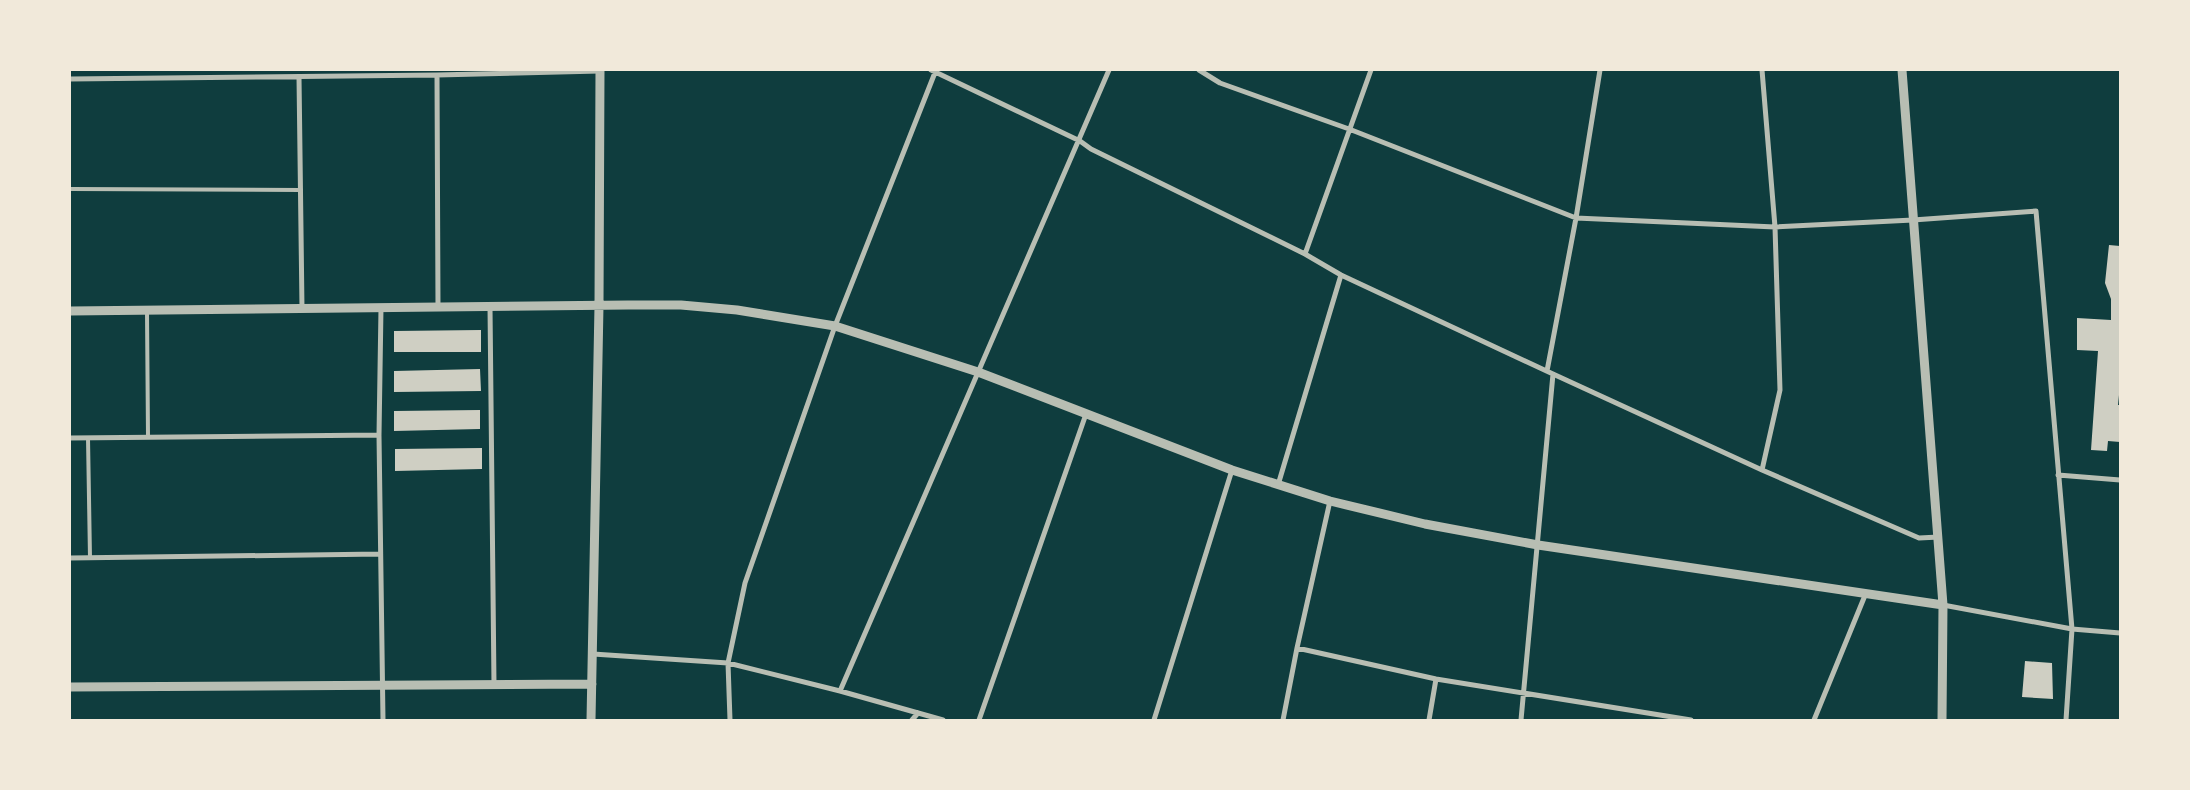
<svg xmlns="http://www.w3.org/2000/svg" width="2190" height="790" font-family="Rubik,sans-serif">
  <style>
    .building { fill: #cfcfc3 }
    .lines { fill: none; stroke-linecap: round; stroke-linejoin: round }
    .service { stroke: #b8beb3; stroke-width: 4 }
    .minor { stroke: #b8beb3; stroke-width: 5 }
    .tertiary { stroke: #b8beb3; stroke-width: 9 }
  </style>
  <rect width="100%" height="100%" fill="#0f3d3e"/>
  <path class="building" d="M2109,245l11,1v139l-2,20h2v37l-12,-1 -1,10 -16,-1 7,-99 -21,-1v-32l34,2v-21l-6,-16z
    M481,330v22h-87v-21z
    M480,369l1,22 -87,1v-21z
    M480,410v19l-86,2v-20z
    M482,448v21l-87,2v-22z
    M2025,661l27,2 1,36 -31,-2z"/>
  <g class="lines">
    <path class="service" d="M70,189l231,1
      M147,312l1,125
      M88,438l2,120"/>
    <path class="minor" d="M931,70l149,71 11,8 214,105 36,21 212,99 209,96 157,68 20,-1
      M1199,70l21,13 129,46 227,89 199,9 138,-7 123,-9 36,418 -6,91
      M1762,70l13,157 5,163 -18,80
      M437,75l1,231
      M299,77l3,231
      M70,79l367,-4 163,-4
      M1305,254l66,-184
      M490,307l4,377
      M381,308l-2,127 4,285
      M1547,371l29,-153 24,-148
      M70,438l309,-3
      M2058,475l62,5
      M1278,485l63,-210
      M70,558l310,-4
      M1943,605l129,24 48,4
      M1297,648l139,31 255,41
      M593,654l135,9 112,28 103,29
      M840,691l269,-621
      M730,720l-2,-57 17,-80 90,-257 101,-256
      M912,720l6,-7
      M979,720l107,-306
      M1154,720l78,-250
      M1283,720l14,-72 33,-147
      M1429,720l7,-41
      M1521,720l32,-346
      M1814,720l52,-127"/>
    <path class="tertiary" d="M1902,70l41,535 -1,115
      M70,311l558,-6h53l56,5 98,16 143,46 254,98 98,31 95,23 113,21 405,60
      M70,687l522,-3
      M591,720l8,-414 1,-236"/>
  </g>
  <rect width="2190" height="790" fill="none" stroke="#f1e9da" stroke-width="142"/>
</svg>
